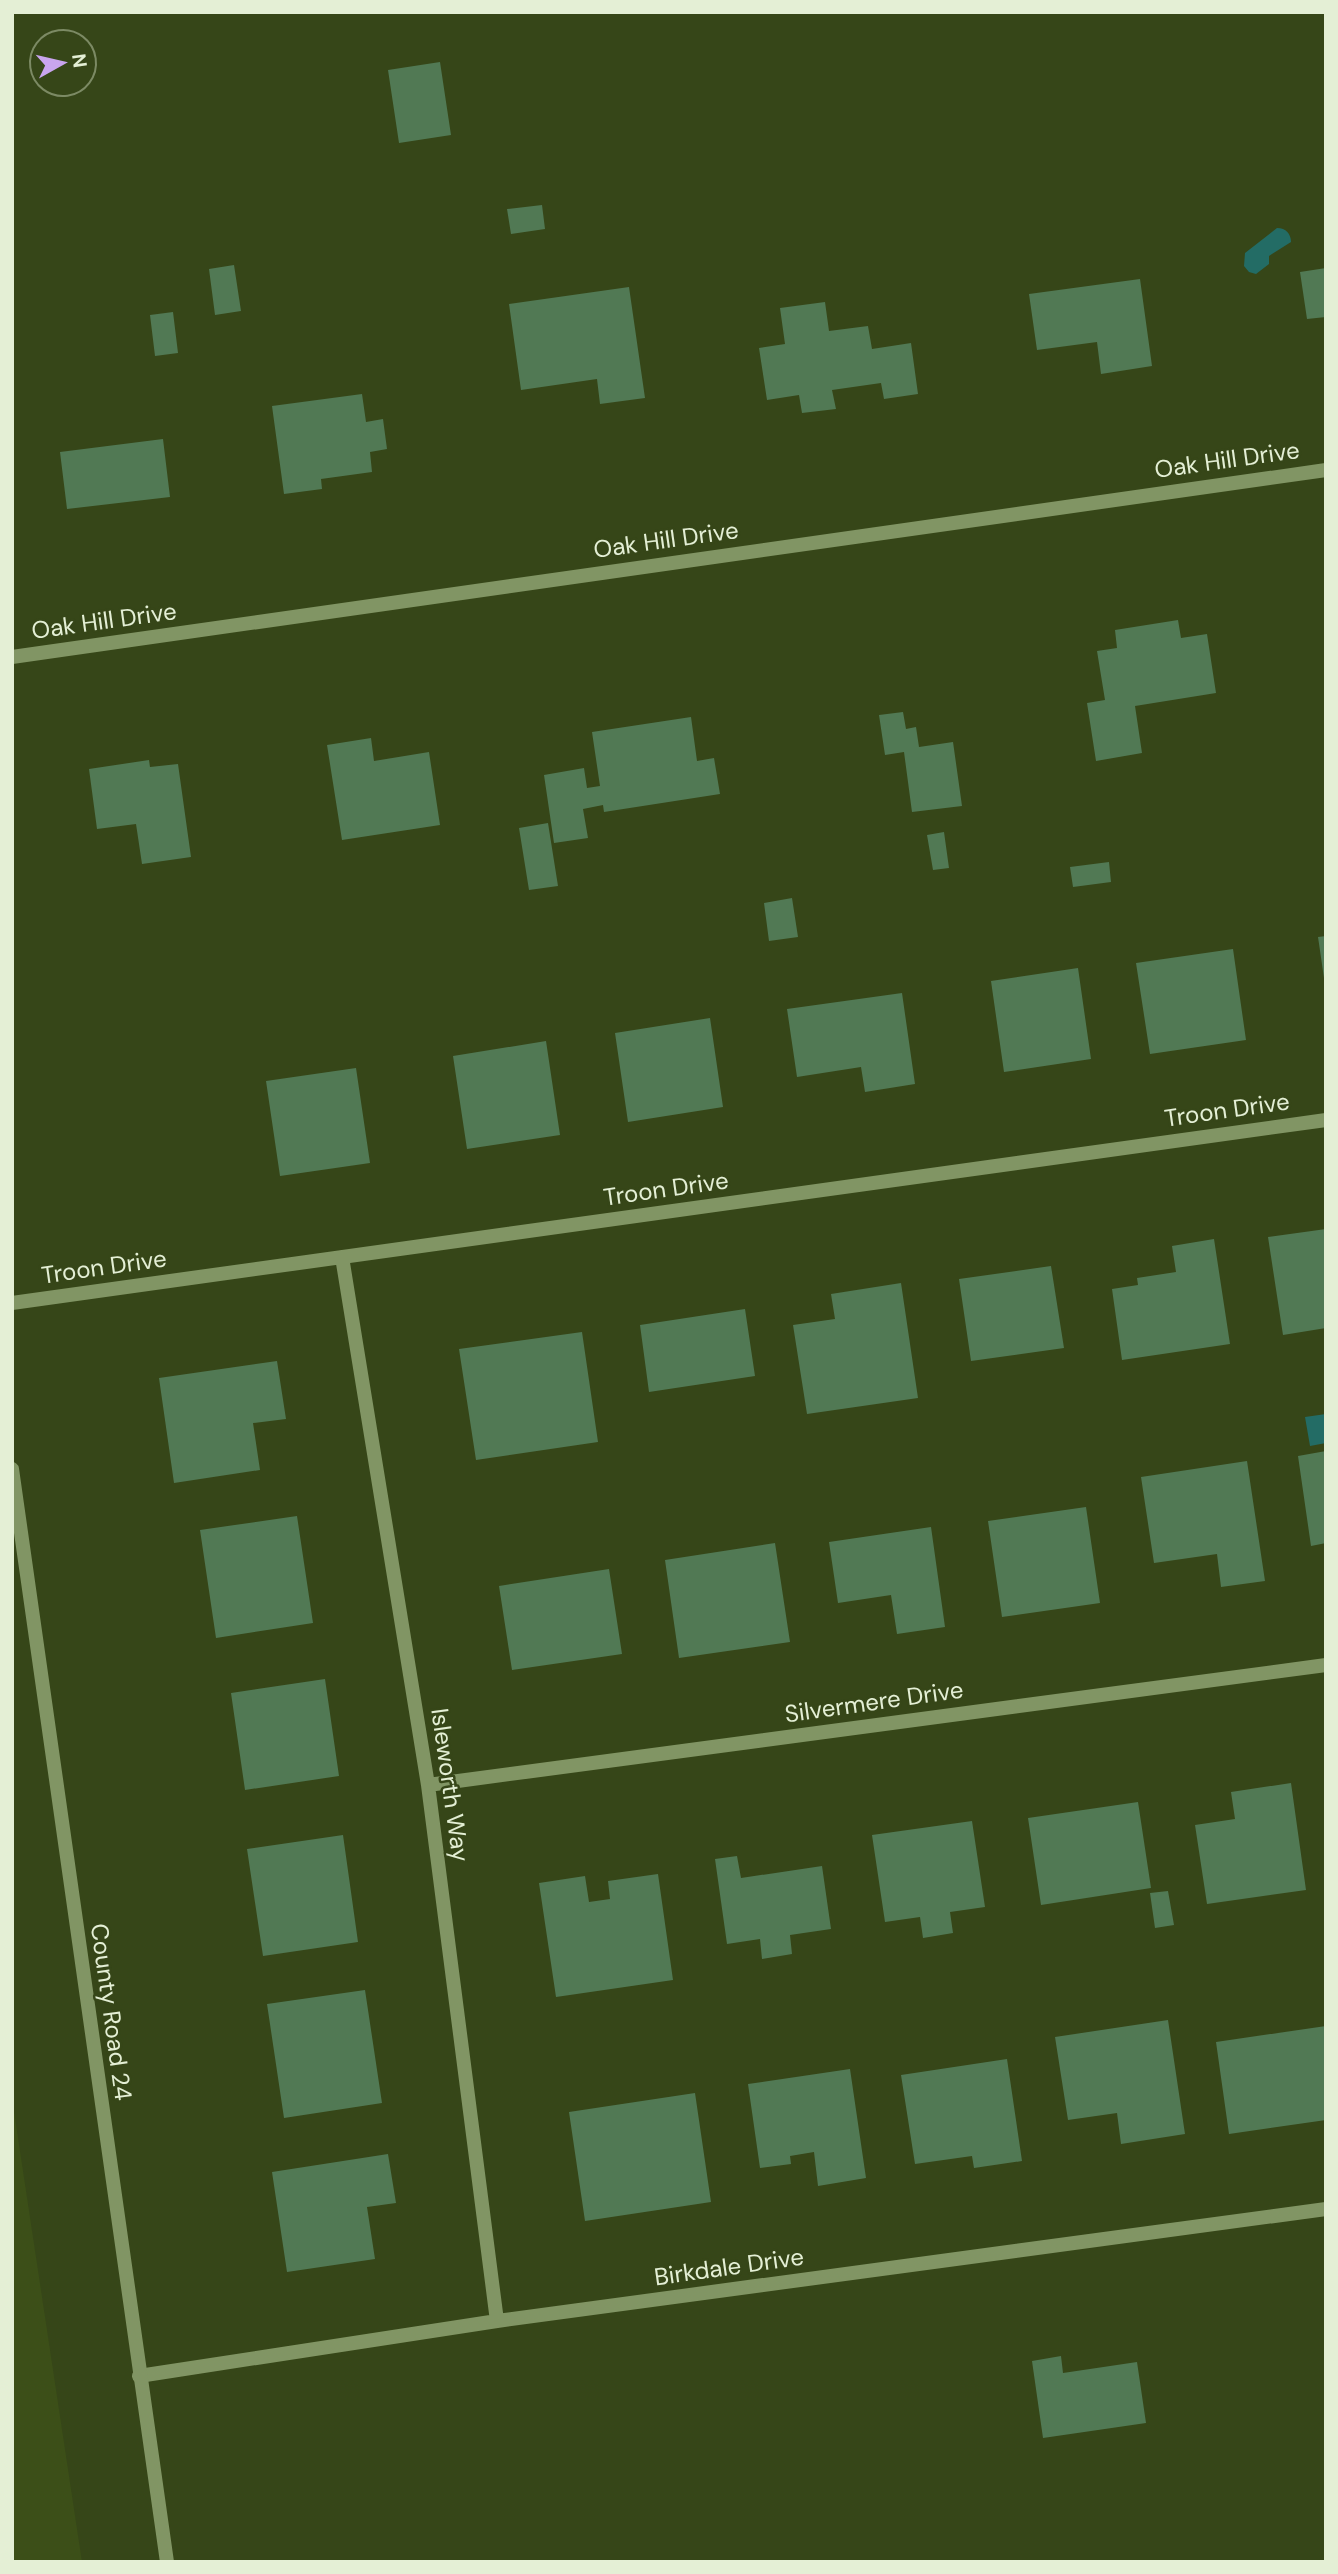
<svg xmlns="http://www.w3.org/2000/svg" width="1338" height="2574" font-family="'DM Sans',sans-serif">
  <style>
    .built { fill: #3c4f18 }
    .water { fill: #236c65 }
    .building { fill: #517954 }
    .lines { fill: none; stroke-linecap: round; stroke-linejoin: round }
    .minor { stroke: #819564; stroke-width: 14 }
    .tertiary { stroke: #819564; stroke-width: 14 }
    .labels { text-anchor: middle; stroke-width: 5; stroke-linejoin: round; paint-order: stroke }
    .street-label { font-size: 24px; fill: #e4efd5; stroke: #364618 }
  </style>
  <rect width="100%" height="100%" fill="#364618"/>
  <path class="built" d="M12,2098l70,464h-70z"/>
  <path class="water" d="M1277,228c9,0 14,6 14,14l-22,14v8l-13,10 -7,-2 -5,-6 1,-13z
    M1326,1414v29l-16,3 -5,-29z"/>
  <path class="building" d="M440,62l11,73 -52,8 -11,-73z
    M542,205l3,24 -34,5 -4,-25z
    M234,265l7,46 -26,4 -6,-46z
    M1326,268v49l-19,2 -7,-47z
    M1140,279l12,87 -51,8 -4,-32 -60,8 -8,-56z
    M629,287l16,111 -45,6 -3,-25 -76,11 -12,-86z
    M825,302l4,29 39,-5 4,23 39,-6 7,51 -34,5 -3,-16 -49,7 4,19 -34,4 -3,-18 -32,5 -8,-52 26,-4 -5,-36z
    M173,312l5,41 -23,3 -5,-41z
    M362,394l4,28 17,-3 4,30 -17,3 2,20 -51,7 1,10 -38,5 -12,-88z
    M163,439l7,58 -103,12 -7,-57z
    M1178,620l3,18 26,-4 9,59 -81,13 7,47 -46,8 -9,-58 18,-3 -8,-49 20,-3 -2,-18z
    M903,712l3,17 10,-2 3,20 34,-5 9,64 -50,6 -8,-60 -19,3 -6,-40z
    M691,717l6,44 17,-3 6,36 -116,18 -1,-7 -20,4 5,29 -34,5 -10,-68 40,-7 3,20 13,-2 -8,-54z
    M371,738l3,23 55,-9 11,73 -98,15 -15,-95z
    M149,760l1,7 28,-3 13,93 -49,7 -6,-40 -39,5 -8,-60z
    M548,823l10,63 -29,4 -10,-62z
    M944,832l5,36 -16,2 -6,-35z
    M1109,862l2,20 -38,5 -3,-20z
    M792,898l6,39 -29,4 -5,-38z
    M1326,936v42h-2l-6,-41z
    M1233,949l13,91 -96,14 -14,-91z
    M1078,968l13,91 -87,13 -13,-91z
    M902,993l13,91 -50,8 -4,-25 -64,10 -10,-68z
    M710,1018l13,89 -95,15 -13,-89z
    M546,1041l14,94 -93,14 -14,-93z
    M356,1068l14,95 -90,13 -14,-95z
    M1326,1229v99l-43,7 -15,-98z
    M1214,1239l16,105 -108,16 -10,-71 26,-4 -1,-7 39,-6 -4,-26z
    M1051,1266l13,82 -93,13 -12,-82z
    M901,1283l17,115 -111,16 -14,-89 42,-6 -4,-25z
    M745,1309l10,67 -106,16 -9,-67z
    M582,1332l16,110 -122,18 -17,-111z
    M277,1361l9,58 -33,4 7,47 -86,13 -15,-105z
    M1326,1451v92l-15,3 -13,-90z
    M1247,1461l18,120 -44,6 -4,-33 -63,9 -13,-86z
    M1086,1507l14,96 -98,14 -14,-96z
    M297,1516l16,107 -97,15 -16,-108z
    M931,1527l14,100 -48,7 -6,-39 -53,8 -9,-61z
    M775,1543l15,99 -111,16 -14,-98z
    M609,1569l13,85 -110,16 -13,-84z
    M325,1679l14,97 -94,14 -14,-97z
    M1291,1783l15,107 -99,14 -12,-79 40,-6 -4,-27z
    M1138,1802l13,86 -110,17 -13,-87z
    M972,1821l13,86 -35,5 3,21 -30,5 -3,-21 -35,5 -13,-87z
    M343,1835l15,107 -95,14 -16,-107z
    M737,1856l4,22 81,-12 9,63 -41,6 2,19 -30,5 -2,-20 -33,5 -12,-85z
    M658,1874l15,106 -117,17 -17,-114 46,-7 4,26 21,-3 -2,-18z
    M1168,1891l6,34 -19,3 -5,-35z
    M365,1990l17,113 -98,15 -17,-114z
    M1168,2020l17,114 -64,10 -4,-31 -49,7 -13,-83z
    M1326,2026v94l-97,14 -13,-92z
    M1007,2059l15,102 -48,7 -2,-12 -57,8 -14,-89z
    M850,2069l16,109 -48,8 -4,-34 -24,4 1,8 -31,4 -12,-84z
    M695,2093l16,109 -126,19 -16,-109z
    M388,2154l8,49 -29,4 8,52 -88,13 -15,-100z
    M1061,2356l2,17 74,-11 9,61 -103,15 -11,-77z"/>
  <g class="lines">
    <path class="minor" d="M12,657l1314,-187
      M342,1257l86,528 69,536
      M12,1303l1314,-183
      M428,1785l898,-120
      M139,2376l358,-55 829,-112"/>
    <path class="tertiary" d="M12,1469l155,1093"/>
  </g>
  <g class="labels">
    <g class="street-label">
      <text transform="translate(1227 460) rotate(-8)" y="8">Oak Hill Drive</text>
      <text transform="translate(666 540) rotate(-8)" y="8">Oak Hill Drive</text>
      <text transform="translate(104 621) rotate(-8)" y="8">Oak Hill Drive</text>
      <text transform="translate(1227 1110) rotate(-8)" y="8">Troon Drive</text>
      <text transform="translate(666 1189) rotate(-8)" y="8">Troon Drive</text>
      <text transform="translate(104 1267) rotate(-8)" y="8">Troon Drive</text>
      <text transform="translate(874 1702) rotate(-8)" y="8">Silvermere Drive</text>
      <text transform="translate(450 1785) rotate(82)" y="8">Isleworth Way</text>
      <text transform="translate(111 2012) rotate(82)" y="8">County Road 24</text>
      <text transform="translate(729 2267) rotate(-8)" y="8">Birkdale Drive</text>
    </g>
  </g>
  <rect width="1338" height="2574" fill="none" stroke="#e4efd5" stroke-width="28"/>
  <g transform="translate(63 63) rotate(82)"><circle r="33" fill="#364618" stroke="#7c8a64" stroke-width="2"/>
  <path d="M0-5L12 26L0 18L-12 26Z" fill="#c9a5ee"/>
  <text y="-10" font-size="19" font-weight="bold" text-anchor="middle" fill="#e4efd5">N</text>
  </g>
</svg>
